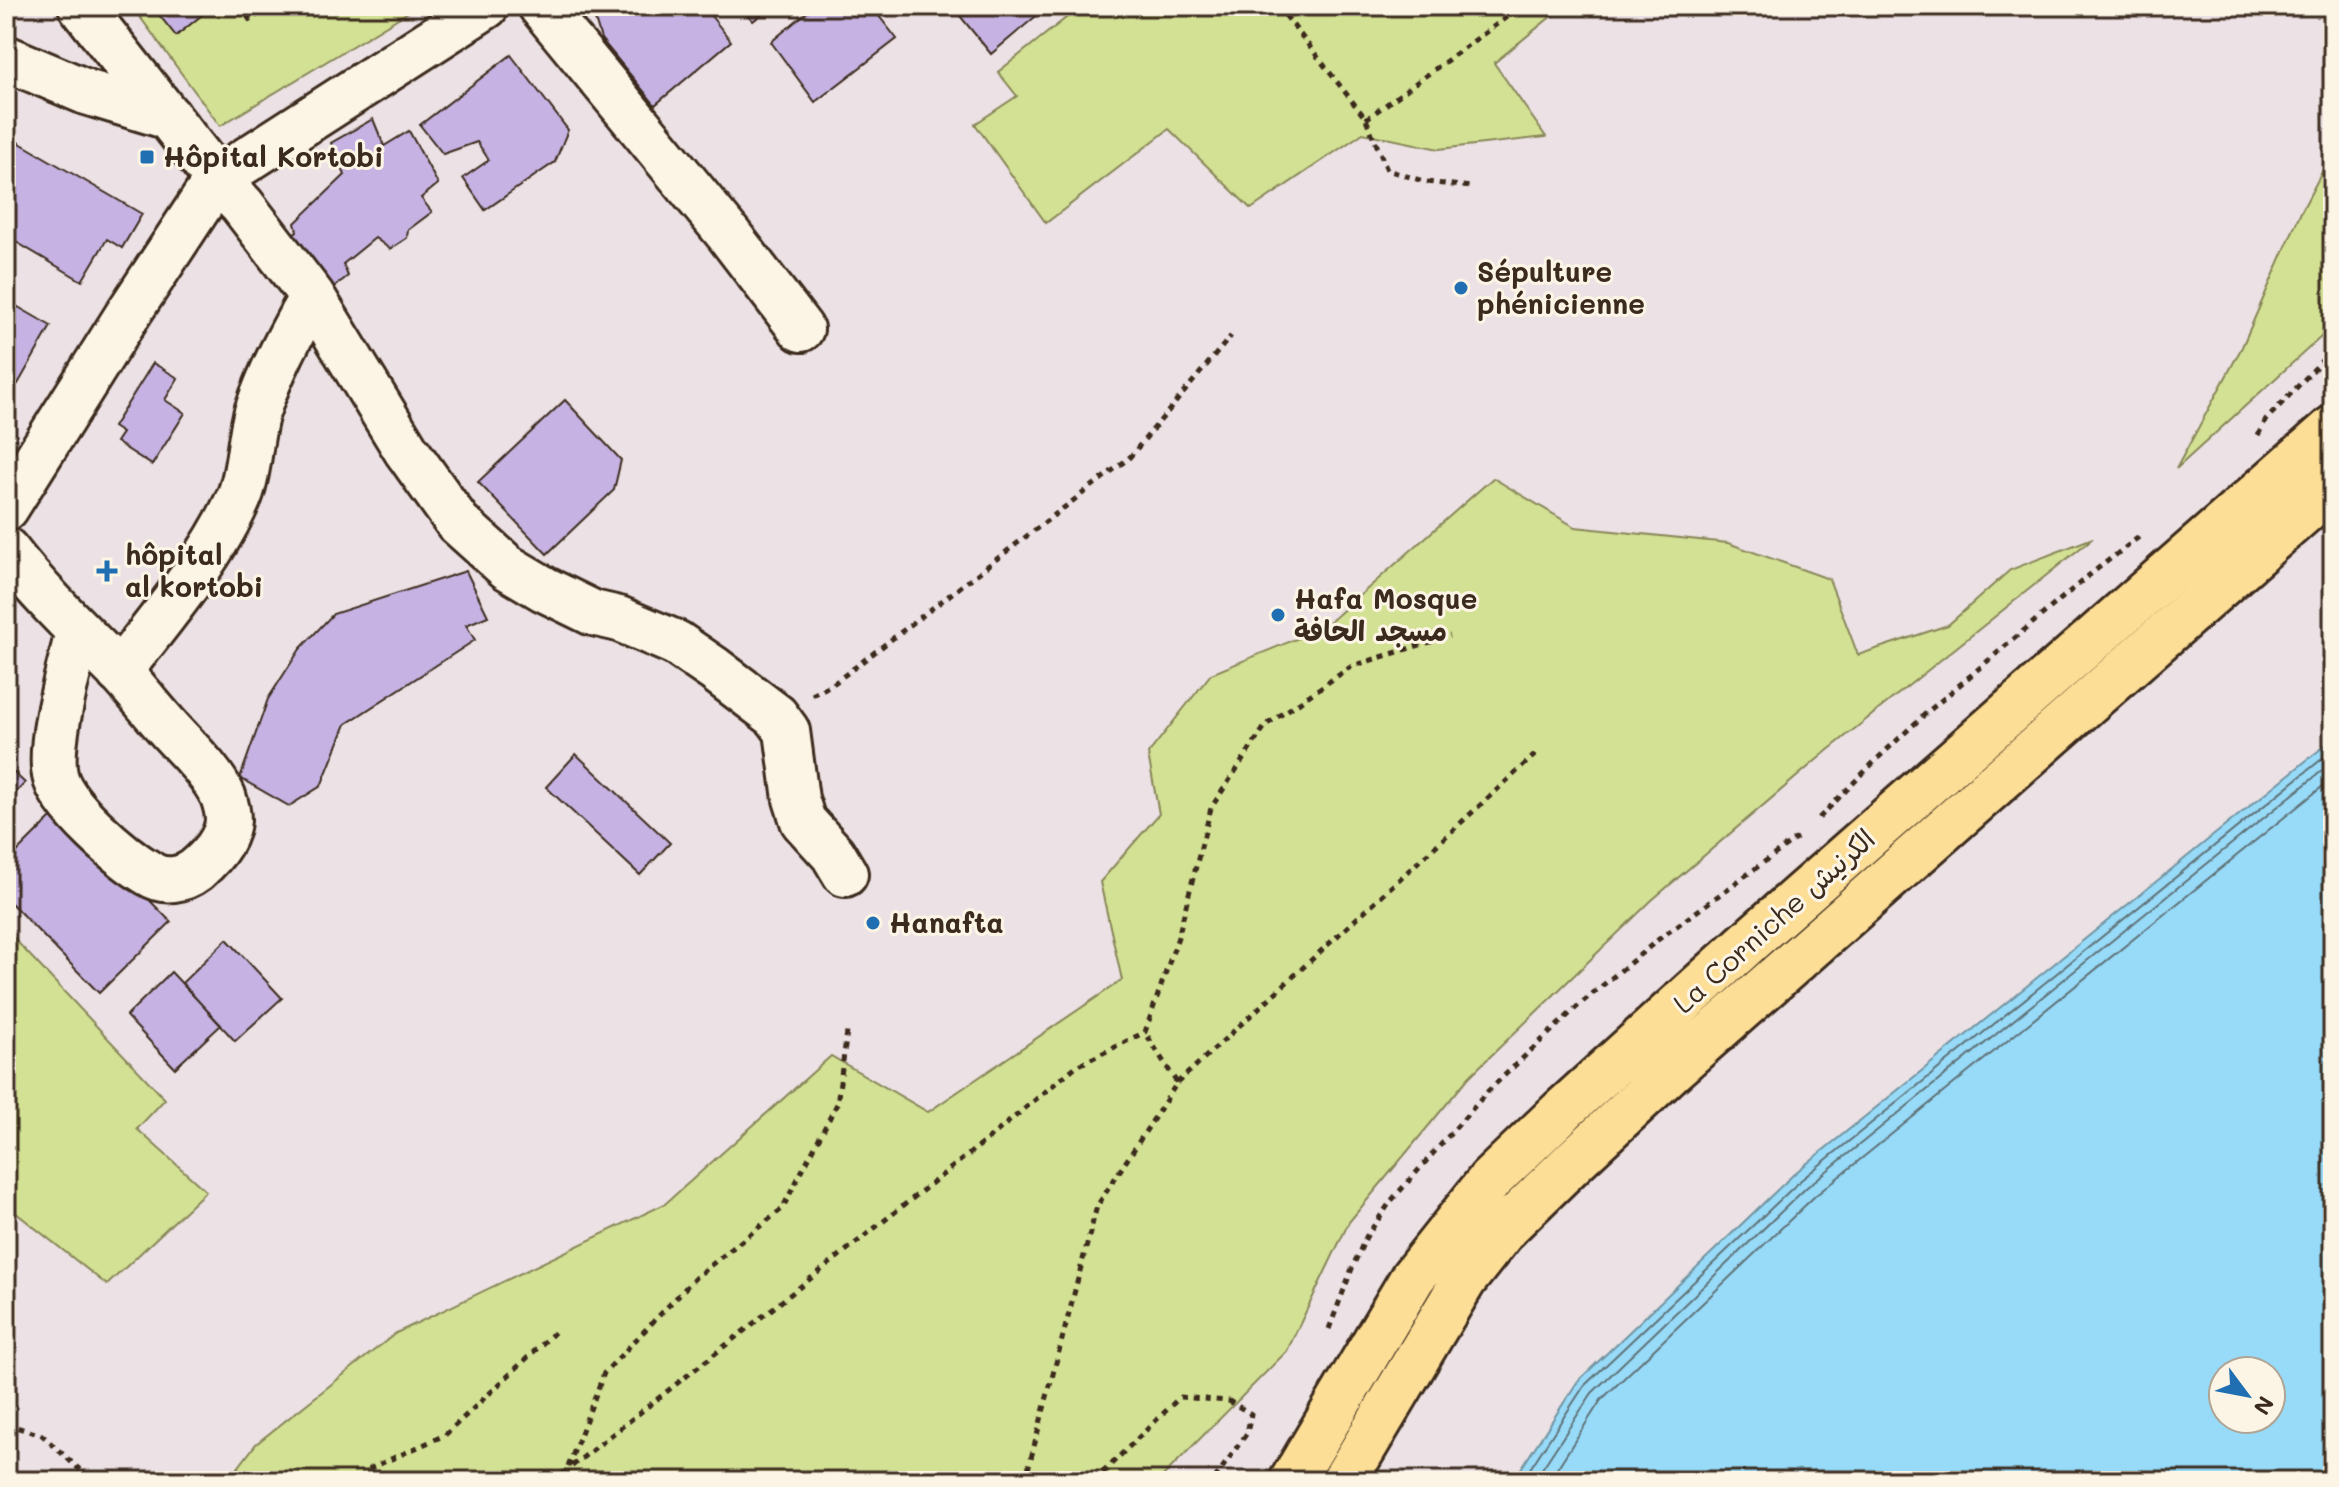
<svg xmlns="http://www.w3.org/2000/svg" width="2339" height="1487" font-family="Mali,'Playpen Sans Arabic',sans-serif">
  <style>
    .green { fill: #d3e194; stroke: #878659; stroke-width: 2 }
    .water { fill: #97dbf9; stroke: #7294a1; stroke-width: 2; fill-rule: evenodd }
    .lines { fill: none; stroke-linecap: round; stroke-linejoin: round }
    .shore { stroke: #607176; stroke-width: 2 }
    .building { fill: #c6b3e3; stroke: #3b2a1e; stroke-width: 2 }
    .minor-casing { stroke: #3b2a1e; stroke-width: 50 }
    .major-casing { stroke: #3b2a1e; stroke-width: 50 }
    .path { stroke: #3b2a1e; stroke-width: 5; stroke-dasharray: 6 6; stroke-linecap: butt }
    .minor { stroke: #fcf5e5; stroke-width: 44 }
    .major { stroke: #fdde96; stroke-width: 44 }
    .poi-dot { fill: #1f6fb2; stroke: #fcf5e5; stroke-width: 3 }
    .labels { text-anchor: middle; stroke-width: 6; stroke-linejoin: round; paint-order: stroke }
    .poi-label { font-size: 28px; font-weight: bold; fill: #3b2a1e; stroke: #fcf5e5; text-anchor: start }
    .street-label { font-size: 28px; fill: #3b2a1e; stroke: #fcf5e5 }
  </style>
  <rect width="100%" height="100%" fill="#ece1e4"/>
  <filter id="ink" filterUnits="userSpaceOnUse"><feTurbulence type="fractalNoise" baseFrequency=".0125" numOctaves="2"/><feDisplacementMap in="SourceGraphic" scale="16" xChannelSelector="R" yChannelSelector="G"/><feConvolveMatrix kernelMatrix="1 2 1 2 8 2 1 2 1" color-interpolation-filters="sRGB"/></filter>
  <g filter="url(#ink)">
    <path class="green" d="M132,6h286l-198,120z
      M1081,6h483l-70,57 52,74 -107,12 -76,-16 -112,76 -82,-80 -123,94 -71,-99 42,-28 -19,-24z
      M2333,151v175l-157,143 66,-122 59,-135z
      M1493,478l82,49 153,16 101,36 29,76 90,-30 62,-55 83,-32 -266,213 -175,149 -183,177 -120,145 -62,129 -129,130h-930l28,-37 140,-111 269,-129 166,-148 97,56 194,-132 -22,-98 59,-68 -11,-60 63,-80 112,-46z
      M6,930l159,169 -28,30 69,62 -99,94 -101,-80z"/>
    <path class="water" d="M2333,739v742h-820l65,-100 217,-208zM2223,1371h48v48h-48z"/>
    <g class="lines">
      <path class="shore" d="M1522,1481l62,-95 217,-206 532,-430
        M1534,1481l58,-88 215,-206 526,-425
        M1549,1481l52,-81 214,-204 518,-418"/>
    </g>
    <path class="building" d="M152,6h61l-37,30z
      M607,6h96l28,35 -76,64 -54,-66 -7,-23z
      M741,6h31l-19,15z
      M814,6h57l26,33 -82,63 -44,-60z
      M952,6h96l-57,48z
      M511,55l57,75 -13,32 -70,48 -22,-32 26,-18 -12,-18 -34,12 -23,-29z
      M373,119l11,27 25,-15 29,53 -17,14 11,14 -24,18 -1,8 -17,11 -15,-11 -32,26 5,12 -22,17 -38,-56 9,-6 -2,-8 50,-48 -14,-32z
      M6,135l136,79 -20,34 -15,-9 -25,42 -76,-45z
      M6,300l45,26 -33,58 -12,-7z
      M153,363l25,15 -13,22 20,13 -33,52 -36,-23 6,-9 -9,-6z
      M565,400l56,60 -7,30 -67,64 -69,-72z
      M466,571l22,45 -22,9 9,15 -129,84 -25,62 -32,20 -49,-28 28,-79 32,-50 33,-35z
      M6,753l8,8 -6,6 17,16 -19,20z
      M576,754l94,89 -30,32 -94,-88z
      M60,809l111,113 -72,71 -93,-95v-35z
      M227,939l55,59 -47,43 -53,-58z
      M171,972l50,53 -46,43 -49,-52z"/>
    <g class="lines">
      <defs>
        <path id="minor" d="M81,6l136,173 25,26 70,91 94,154 52,73 49,44 37,22 49,24 26,6 57,24 38,26 62,47 11,15 9,68 7,22 30,33 12,20
          M541,6l188,229 72,94
          M6,58l80,34 83,25
          M6,508l122,-194 89,-135 269,-173
          M6,550c34,44 73,81 112,120 18,19 34,40 52,60 18,20 41,41 53,66 2,6 5,17 5,24 -1,20 -18,38 -32,50 -13,10 -32,13 -46,4 -27,-16 -89,-68 -95,-99 -7,-34 15,-108 23,-143
          M119,672c40,-51 96,-117 121,-177 10,-26 9,-56 17,-83 14,-42 34,-78 55,-116"/>
        <path id="major" d="M1292,1481l121,-204 77,-97 73,-70 193,-175 577,-507
          M1344,1481l120,-201 42,-53 69,-67 99,-92 659,-582"/>
      </defs>
      <use href="#minor" class="minor-casing"/>
      <use href="#major" class="major-casing"/>
      <path class="path" d="M240,6l10,14 20,-14
        M1278,6l88,113 21,51 39,12 45,5
        M1366,119l156,-113
        M2258,435l8,-15 67,-71
        M812,695l21,-11 296,-226 102,-122
        M1819,818l58,-59 47,-44 164,-139 51,-39
        M1177,1083l360,-330
        M1329,1329l24,-63 13,-29 25,-36 98,-111 91,-86 79,-65 138,-101
        M6,1424l36,11 50,46
        M568,1467l36,-94 92,-96 86,-68 55,-105 10,-72
        M364,1481l7,-13 74,-33 112,-105
        M553,1481l435,-342 87,-72 70,-35 33,-95 33,-129 55,-83 86,-59 98,-30
        M1025,1481l72,-275 80,-123 -32,-51
        M1094,1481l86,-84 49,4 22,13 -4,19 -34,48"/>
      <use href="#minor" class="minor"/>
      <use href="#major" class="major"/>
    </g>
  </g>
  <g class="poi-dot">
    <rect x="139" y="149" width="16" height="16" rx="4"/>
    <circle cx="1461" cy="288" r="8"/>
    <path d="M103 559h8v8h8v8h-8v8h-8v-8h-8v-8h8z"/>
    <circle cx="1278" cy="615" r="8"/>
    <circle cx="873" cy="923" r="8"/>
  </g>
  <g class="labels">
    <g class="poi-label">
      <text x="163" y="167">Hôpital Kortobi</text>
      <text x="1477" y="282">Sépulture<tspan x="1477" dy="32">phénicienne</tspan></text>
      <text x="125" y="565">hôpital<tspan x="125" dy="32">al kortobi</tspan></text>
      <text x="1294" y="609">Hafa Mosque<tspan x="1294" dy="32">مسجد الحافة</tspan></text>
      <text x="889" y="933">Hanafta</text>
    </g>
    <g class="street-label">
      <text transform="translate(1774 921) rotate(-42)" y="10">La Corniche الكرنيش</text>
    </g>
  </g>
  <rect width="2339" height="1487" fill="none" stroke="#fcf5e5" stroke-width="32"/>
  <rect x="16" y="16" width="2307" height="1455" fill="none" stroke="#3b2a1e" stroke-width="3" filter="url(#ink)"/>
  <g transform="translate(2247 1395) rotate(122)"><circle r="38" fill="#fcf5e5" stroke="#afa495" stroke-width="2"/>
  <path d="M0-6L14 30L0 20L-14 30Z" fill="#1f6fb2"/>
  <text y="-12" font-size="22" font-weight="bold" text-anchor="middle" fill="#3b2a1e">N</text>
  </g>
</svg>
